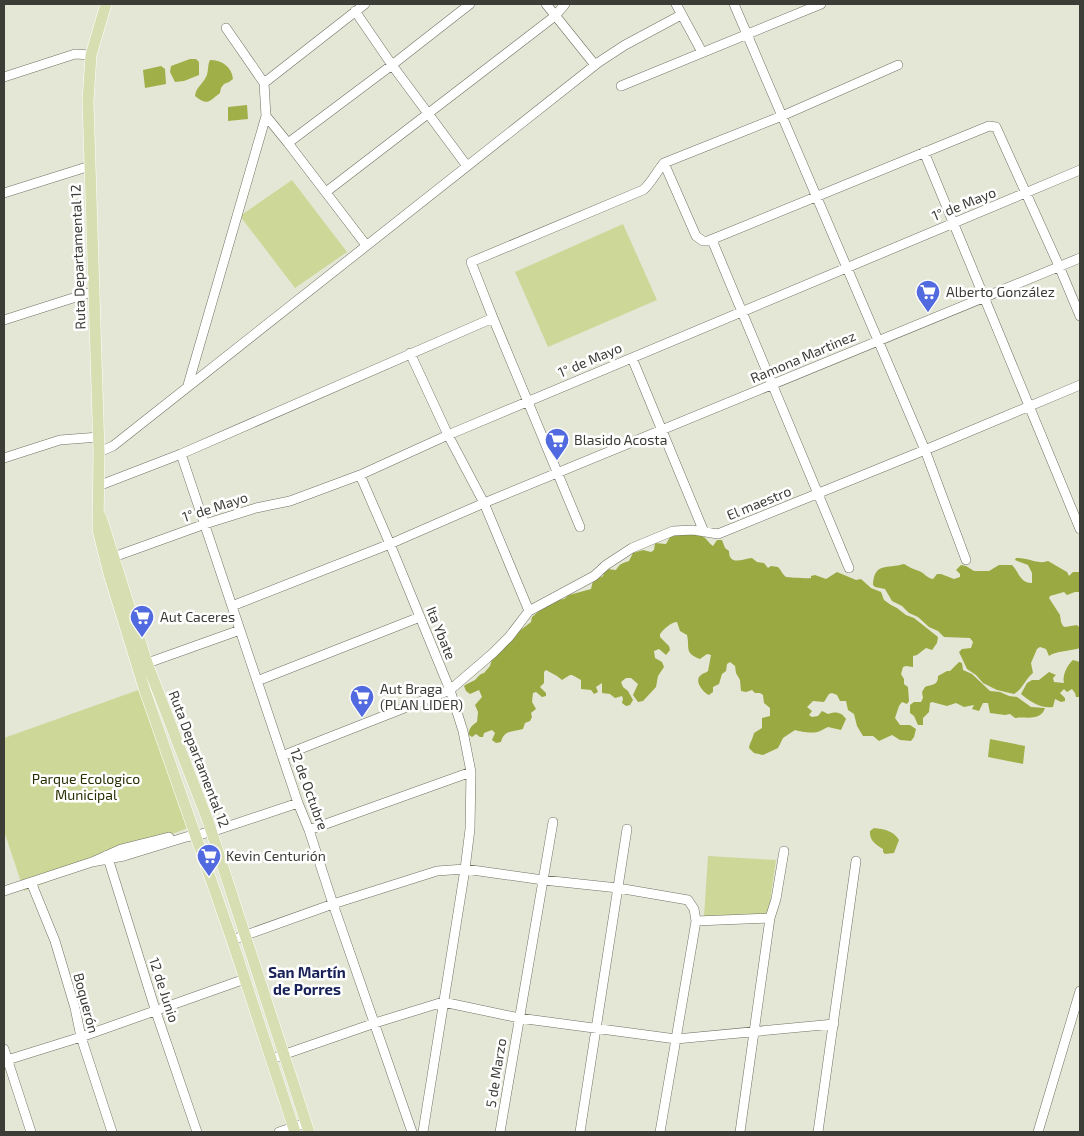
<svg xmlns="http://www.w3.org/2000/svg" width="1084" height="1136" font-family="'Exo 2',sans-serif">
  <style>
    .green { fill: #cdd898 }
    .forest { fill: #9ba942 }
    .water { fill: #a1af49 }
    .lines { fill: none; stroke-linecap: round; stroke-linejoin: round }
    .minor-casing { stroke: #6f7263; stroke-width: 10 }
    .major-casing { stroke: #fff; stroke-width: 12 }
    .minor { stroke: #fff; stroke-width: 9 }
    .major { stroke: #d7deb2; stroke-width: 11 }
    .labels { text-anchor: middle; stroke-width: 5; stroke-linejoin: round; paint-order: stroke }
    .street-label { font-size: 14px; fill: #3c3d37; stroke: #fff }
    .poi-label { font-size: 14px; fill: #3c3d37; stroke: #fff; text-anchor: start }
    .park-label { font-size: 14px; fill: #2a2f03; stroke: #fff }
    .neighbourhood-label { font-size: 15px; font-weight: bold; fill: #182259; stroke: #fff }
  </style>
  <rect width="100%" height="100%" fill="#e4e7d6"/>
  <path class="green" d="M292,180l55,72 -52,36 -55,-72z
    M623,224l34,76 -109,47 -33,-75z
    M144,688l49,138 -169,65 -20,-60v-93z
    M708,856l68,4 -8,55 -64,2z"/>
  <path class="forest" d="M684,533l4,2c17,-4 16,4 25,11l4,-6h5l3,8 4,3c0,15 13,8 23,7l5,4 7,1 4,5 3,-2 7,1c3,3 5,8 8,10 2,0 22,2 25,1v-2l4,-1 11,4 11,-7 19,8 5,-1 10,9 10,4 3,8 7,5 6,3 9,7 8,3 24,19 -1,6 -5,7 -6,-2 -9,7 -4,1v11l-7,-1 -3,1 -2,7 3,5v5l4,3 1,14 -2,3 -5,-2 -3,4 -4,12 5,7h10l6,4 -2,8 -3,4 -11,-1 -8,-5 -13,6 -6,-5h-10l-6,-10 -3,-12 -6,-4 -2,-9h-6l-3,-6 -5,-2 -3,1 -5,8 -11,-1 -6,6 5,4 -3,4 3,2 6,-1 4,-5 6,3c7,-3 14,-2 18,5l-5,11 -13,-3c-3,1 -5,3 -8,4 -6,3 -19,1 -25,-1l-12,8 -5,10 -15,7 -9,-2 -5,-5c0,-3 4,-10 5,-15l8,-5v-10l8,-2v-8l-6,-5 -1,-8 -3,-2h-5l-3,-3 -6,2 -5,-1 -1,-11 -4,-7 -1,-7 -5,-4 -3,2 -1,7 -4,3 -3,10 -6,3v5l-4,3c-5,-2 -16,-14 -8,-20 2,-2 5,-2 7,-4l3,-16 -4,-1 -7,5c-16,-6 -10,-11 -13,-24l-7,-4 -3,-9c-6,0 -13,7 -17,12v3l9,9 1,4 -4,5 -7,-6 -5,2 1,7 7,4 2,5 -6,9 -2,11 -13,14 -5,1 -5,-7 5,-11 -7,-6h-5l-5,4 2,5 5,4 5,9 -3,5 -4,1 -4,-3 1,-4 -1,-3 -7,2 -5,-4 -8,-1v-10l-6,4 2,5 -4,2 -3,-4 -10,-1v-9c-13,-7 -8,-6 -19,0l-5,-4 -11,-6 -2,2v11l-4,4 6,6v3l-4,1 -6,-5 -3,1 -1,9 4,7 -5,4 1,4 -2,4 -5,2 -2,6c-11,3 -19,1 -22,13l-5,1 -4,-3 3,-7 -3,-3 -8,3 -1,4h-3l-4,-3 -4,3 -3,-2c-1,-6 3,-10 8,-13l1,-10 -3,-7 7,-8 -3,-7 -9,4 -4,-3 -2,-5c4,-3 5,-3 9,-5 5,-2 4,-6 11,-8l6,-7 2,-7 11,-9 7,-11 5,-2 3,-5 13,-10 1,-5 7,-6 18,-11 7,-1 5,-4 22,-6 2,-8 10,-5 2,-6 2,-1 9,1c4,-7 7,-7 13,-9l4,-8 10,-3 8,2 3,-2 1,-7 11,1 4,-7z
    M1016,558c11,-1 23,7 32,3l19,11 2,4 4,-4h7v20h-5l-8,3 -3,-3 -14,4 -1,2 11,17 1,7 2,4 2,1 12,-2 3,3v20c-9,3 -24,3 -31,8l-3,-7 -6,-2 -3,2 -6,14 2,10c-8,6 -10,16 -19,21l-17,-4 -14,-7 -7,-8 -9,-6 -8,-17 3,-3 9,-1 2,-6 -3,-4 -26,-1 -6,-6 -9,-4 -11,-10 -9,-4 -7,-7 -10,-5 -7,-12 -10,-2 -2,-2c1,-23 14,-16 31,-21 5,3 9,5 15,7 6,2 7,7 14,8l4,-5h4l13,5 6,-2v-3l-4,-4 5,-5 5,1 8,5h15l10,-6h13c7,7 8,18 20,18v-10l-4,-8 -13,-5z
    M1073,660l7,2v35h-4l-1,-4 -3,-4 -5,3 -3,-3 -4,4 5,5v3l-4,1 -6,-3 -2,8c-11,2 -23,-5 -32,-13l6,-11 5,-3h7l10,-8 7,3 -3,3 1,4 10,1c-2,-7 3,-18 9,-23z
    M959,662l3,1 1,7 9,4 18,17 10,1 9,4 8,1 14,10 14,1c-5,14 -19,8 -30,10l-5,-4 -5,1 -15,-2 -2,-10h-5l-4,8 -7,-2 2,-4 -10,2 -8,-4 -9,3 -15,-4 -2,1 -1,9 -6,6v7h-5l-4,-9 -4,-3v-8l4,-3h7l2,-4 -1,-6 3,-5c7,-3 13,-1 13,-11l9,-5h3z"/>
  <path class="water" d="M190,59h6l3,3v13l-15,6 -9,1 -5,-10 1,-6z
    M210,60c12,0 22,7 23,19l-4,3 -5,2 -3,4 -1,5c-12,9 -12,13 -25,3 1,-9 7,-11 11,-19 3,-5 1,-11 4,-17z
    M161,66l4,3 1,15 -21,4 -2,-18z
    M247,105l1,14 -20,2v-14z
    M990,739l35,7 -2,18 -35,-7z
    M874,828c10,1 20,3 25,12l-5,13 -9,1 -2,-2v-3c-7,-4 -14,-9 -13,-18z"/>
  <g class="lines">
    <defs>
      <path id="minor" d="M546,4l49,61
        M676,4l26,48
        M734,4l191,446 41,110
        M355,11l37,54 75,101
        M226,28l38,55
        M4,77l71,-23 16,1
        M621,86l200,-82
        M266,116l22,27 78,102
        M288,143l104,-78 78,-61
        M924,152l156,377
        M664,163l32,73 7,5h5l281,-115 7,1 63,139 21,50
        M326,192l229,-176 10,-12
        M4,193l86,-27
        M712,240l137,328
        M4,320l91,-29
        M410,353l38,82 36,68 45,108
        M632,358l72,174
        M188,385l78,-269 -2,-33 101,-79
        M99,452l14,-6 486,-384 26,-17 56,-30
        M181,454l117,349 11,27 24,74 79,228
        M4,458l56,-18 39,-3
        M360,475l30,69 60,146 13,41 8,41 -1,57 -5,40 -42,263
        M98,486l83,-32 312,-136
        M580,527l-87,-209 -22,-56 172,-72c7,-5 14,-19 21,-27l118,-47 116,-51
        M108,559l97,-35 51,-16 34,-7 70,-26 88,-40 632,-265
        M232,606l158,-62 94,-41 596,-245
        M142,665l98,-35
        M257,681l163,-64
        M282,756l168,-66 43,-37 16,-16 20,-26 65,-35 12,-11 26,-17 41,-17 20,-1 25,4 207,-84 155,-65
        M309,830l162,-58
        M107,855l49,157 41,120
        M92,862l32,-6 62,-19 25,-5 87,-29
        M31,882l24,59 20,67 6,29 31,95
        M4,891l88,-29 29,-13 48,-12
        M696,921l74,-3
        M232,940l101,-36 104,-33 28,-2 78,11 75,8 70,12 6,9 2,12 -20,118 158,-15
        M4,1049l27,83
        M271,1059l104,-36 68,-21 76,16 157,21 -16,93
        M4,1061l77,-24 164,-58
        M279,1132l27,-9
        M500,1132l53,-310
        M580,1132l47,-303
        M740,1132l30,-214 6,-19 8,-48
        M818,1132l38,-271
        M1038,1132l42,-141"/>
      <path id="major" d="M106,4l-15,51 -3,46 11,351 -1,78 11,44 35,114 88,252 63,192
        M101,517l46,146 61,158 101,311"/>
    </defs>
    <use href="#minor" class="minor-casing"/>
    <use href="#major" class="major-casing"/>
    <use href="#minor" class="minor"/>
    <use href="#major" class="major"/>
  </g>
  <defs>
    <symbol id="supermarket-pin" viewBox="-11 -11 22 30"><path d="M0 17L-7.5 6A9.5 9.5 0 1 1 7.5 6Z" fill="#516adf" stroke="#fff"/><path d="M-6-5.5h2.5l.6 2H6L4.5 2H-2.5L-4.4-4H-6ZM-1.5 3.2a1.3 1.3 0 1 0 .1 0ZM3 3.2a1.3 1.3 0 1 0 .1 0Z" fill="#fff"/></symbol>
  </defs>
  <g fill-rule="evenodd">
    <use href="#supermarket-pin" x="914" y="278" width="28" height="38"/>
    <use href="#supermarket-pin" x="543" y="426" width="28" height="38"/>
    <use href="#supermarket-pin" x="128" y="603" width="28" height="38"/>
    <use href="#supermarket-pin" x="348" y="683" width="28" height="38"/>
    <use href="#supermarket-pin" x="195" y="842" width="28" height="38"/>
  </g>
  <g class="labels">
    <g class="street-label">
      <text transform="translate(964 204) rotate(-22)" y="5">1° de Mayo</text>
      <text transform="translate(78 257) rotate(-92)" y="5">Ruta Departamental 12</text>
      <text transform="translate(803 357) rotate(-23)" y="5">Ramona Martinez</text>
      <text transform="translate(590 360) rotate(-23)" y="5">1° de Mayo</text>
      <text transform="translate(759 503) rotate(-22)" y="5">El maestro</text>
      <text transform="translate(215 507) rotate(-18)" y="5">1° de Mayo</text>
      <text transform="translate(441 633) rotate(68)" y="5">Ita Ybate</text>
      <text transform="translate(199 759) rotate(69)" y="5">Ruta Departamental 12</text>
      <text transform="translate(309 789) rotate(70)" y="5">12 de Octubre</text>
      <text transform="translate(164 990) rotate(72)" y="5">12 de Junio</text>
      <text transform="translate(86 1003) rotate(75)" y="5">Boquerón</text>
      <text transform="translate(496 1073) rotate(-81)" y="5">5 de Marzo</text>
    </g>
    <g class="poi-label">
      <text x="946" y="297">Alberto González</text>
      <text x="574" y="445">Blasido Acosta</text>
      <text x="160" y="622">Aut Caceres</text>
      <text x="380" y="694">Aut Braga<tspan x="380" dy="16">(PLAN LIDER)</tspan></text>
      <text x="226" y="861">Kevin Centurión</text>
    </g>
    <g class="park-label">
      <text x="86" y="784">Parque Ecologico<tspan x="86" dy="16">Municipal</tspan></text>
    </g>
    <g class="neighbourhood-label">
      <text x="307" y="978">San Martín<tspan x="307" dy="17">de Porres</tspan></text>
    </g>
  </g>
  <rect width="1084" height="1136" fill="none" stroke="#3c3d37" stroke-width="10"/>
</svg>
